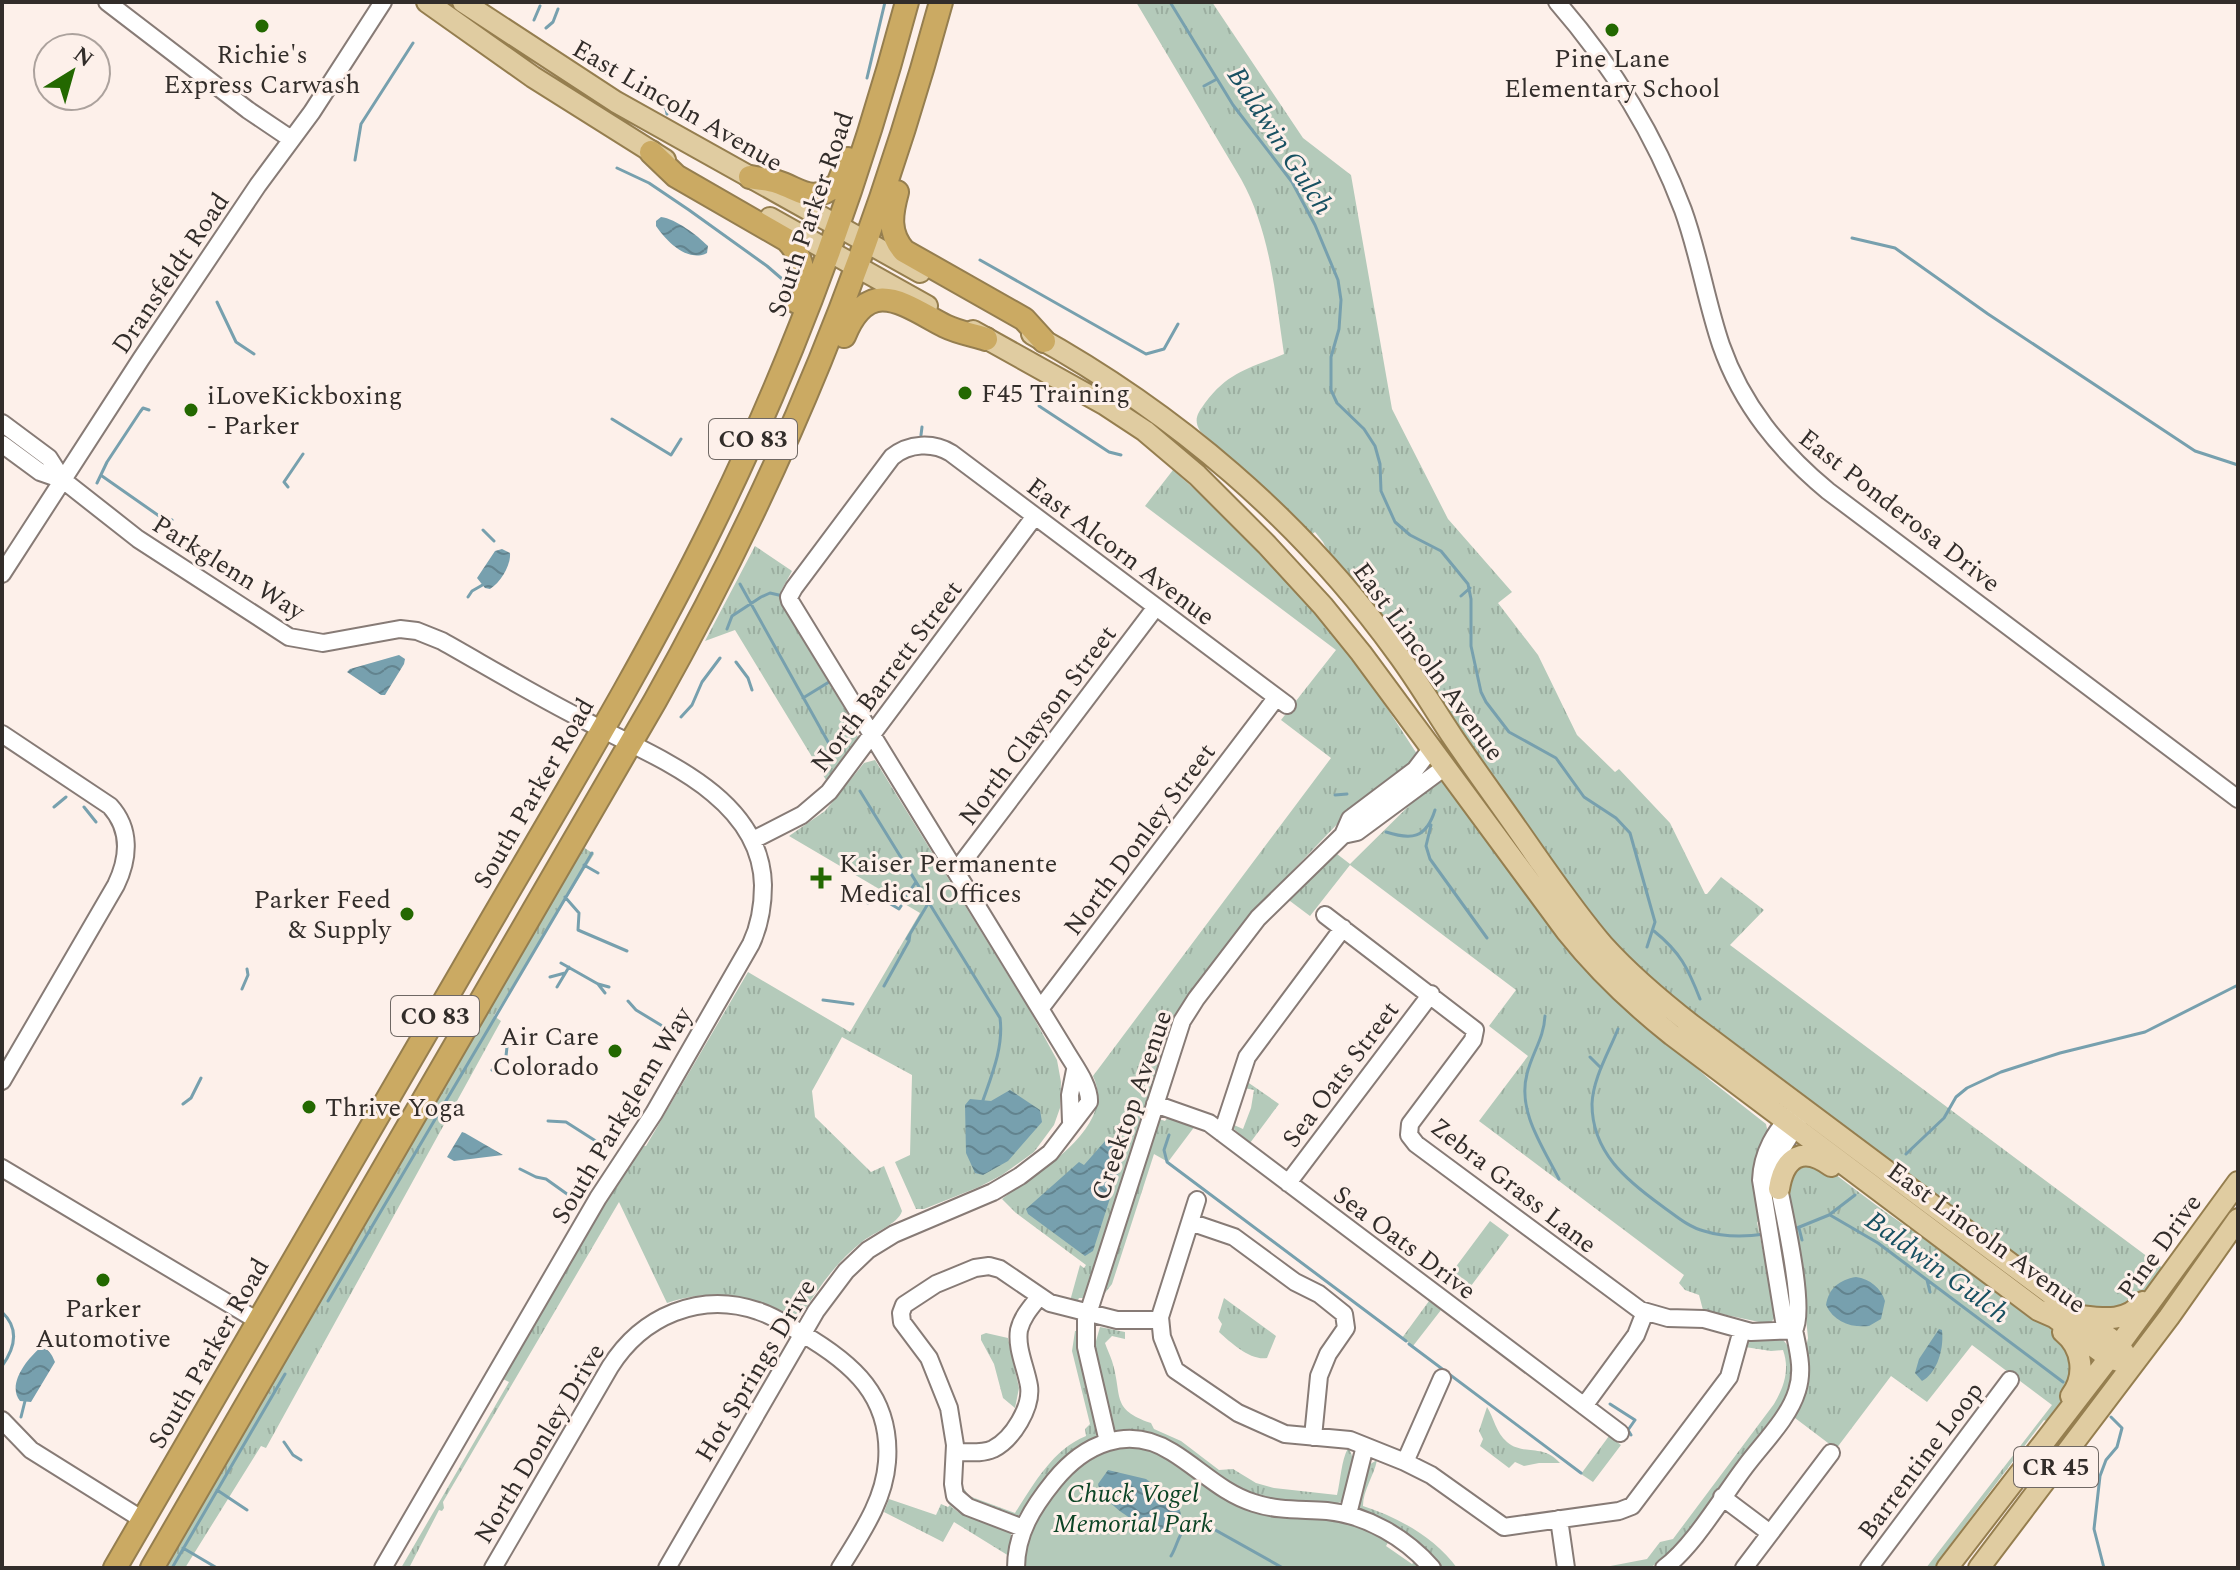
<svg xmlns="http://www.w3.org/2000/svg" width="2240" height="1570" font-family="Spectral,serif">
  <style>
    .grass { fill: url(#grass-tufts) }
    .park { fill: #b4caba }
    .water { fill: url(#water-waves) }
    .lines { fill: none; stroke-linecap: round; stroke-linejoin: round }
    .stream { stroke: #77a0ae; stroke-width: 3 }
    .minor-casing { stroke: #877b76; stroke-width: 20 }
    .major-casing { stroke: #957e4f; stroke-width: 24 }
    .highway-casing { stroke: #957e4f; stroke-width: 26 }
    .minor { stroke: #fff; stroke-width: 16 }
    .major { stroke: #e0cca1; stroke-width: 20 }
    .highway { stroke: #cbaa63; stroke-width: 22 }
    .poi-dot { fill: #236800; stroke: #fdf0ea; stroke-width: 3 }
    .labels { text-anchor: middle; stroke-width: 6; stroke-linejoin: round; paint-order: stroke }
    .shield { fill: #fdf0ea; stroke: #6f6864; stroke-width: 2 }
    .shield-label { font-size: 24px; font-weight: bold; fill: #322d2a }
    .poi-label { font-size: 26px; fill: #322d2a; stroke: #fdf0ea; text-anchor: start }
    .street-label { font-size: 26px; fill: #322d2a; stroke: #fdf0ea }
    .park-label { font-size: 26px; font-style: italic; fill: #0c4425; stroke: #fdf0ea }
    .water-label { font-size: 28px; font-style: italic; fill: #195162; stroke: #fdf0ea }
  </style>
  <defs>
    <pattern id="grass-tufts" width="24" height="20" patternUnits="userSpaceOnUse" patternTransform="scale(2)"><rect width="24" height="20" fill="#b4caba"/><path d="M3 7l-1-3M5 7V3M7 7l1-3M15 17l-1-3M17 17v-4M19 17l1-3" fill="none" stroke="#9baea0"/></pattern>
    <pattern id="water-waves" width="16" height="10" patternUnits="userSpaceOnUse" patternTransform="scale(2)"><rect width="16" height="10" fill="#77a0ae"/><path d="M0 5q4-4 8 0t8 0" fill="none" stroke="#62838e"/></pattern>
  </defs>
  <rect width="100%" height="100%" fill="#fdf0ea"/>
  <path class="grass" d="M1136,2h76l91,136 48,37 41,234 56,110 64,73 -14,11 40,52 39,80 38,37 4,-3 51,54 35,71h2l14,-17 43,33 -34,35 434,324 -20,25 -16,15 -40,2 -415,-310 -72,-70 -134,-185 -57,-93 -80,-97 -7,-14 -8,-10 -4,3 -43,-44 -68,-60c-7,-12 -2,-18 5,-28 24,-32 46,-35 79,-49 -9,-60 -13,-121 -43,-175z
    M1173,470l82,73 97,111 65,100 -3,9 -68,52 -77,80 -89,114 -94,284 -2,5h-5l-2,4 -7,-1 10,-36 4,3 2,-3 -70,-52 -14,-14c33,-26 116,-70 91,-123l238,-318 -50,-38 55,-70 -191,-144z
    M755,546l37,25 -11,20v13l68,112 -2,1 11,20 -32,43 -91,-150 -30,11z
    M875,760l154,249 28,51 4,22 -1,26 -6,17 -20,27 -32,23 -23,12 -55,22h-8l-21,-47 15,-7 2,-80 -70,-38 -30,54 3,26 56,55 13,-6 18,45c-4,13 -27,21 -39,30 -26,20 -44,46 -61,73l-8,3c-42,-23 -81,-29 -127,-14l-48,-101 -176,300 1,6 -2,3 -3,-1 -30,58h-8l108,-186 -6,-3 6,-11 105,-179 28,-43h4l102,-174 102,60 70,-119 -131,-77 36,-25 39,-48z
    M1440,781l4,1 218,255 48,43 56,44 2,9 -8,88 -3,1 19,93 -5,8 -12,2v-3l-56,-12 -4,-15 -14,-5 -6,-7 5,-8 -205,-154 49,-65 -39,-30 27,-36 -166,-125 -40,51 -24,-18 22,-23 29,-21 13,10 82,-81z
    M583,847l11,7 -100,162 7,5 -235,427 -5,-2 -76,122h-22z
    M1246,1081l33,23 -29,39 -17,-15 1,-3 9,4 8,-21 3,-18 -10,-2z
    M1168,1117l27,9 -27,36 -14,-8 -42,130 -7,9 -4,-2 58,-172 6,2z
    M1822,1164c29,22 58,45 88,65 53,35 121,73 162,121l-1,41 -23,31 -4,-2 -100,133 3,3 -9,12h-12l126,-163 -80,-60 -45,57 -36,-26 -55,73 -41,-31 -3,-4 16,-76 -9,-90 -14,-64 9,-19z
    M1490,1221l19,14 -44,59 -19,-14z
    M1224,1298l52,38 -9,22c-16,3 -36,-15 -48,-26l3,-8 -4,-6z
    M1429,1301l12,9 -28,36 -11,-8z
    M1100,1327l25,5v7l-13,-3 -7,7c2,6 5,12 7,18 11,35 -2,48 39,62l3,6 27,12 38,29 14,-1 23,14 18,5 63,7c4,-17 4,-33 11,-47 11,12 0,39 -6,53 -14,10 -64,1 -82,-3l-144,-66 -4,-3 -20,-87 4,-1z
    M1075,1331h3l20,102 -2,3 -31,21 -47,59h-6c-18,-6 -50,-11 -52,-33l9,13 46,17c19,-29 37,-63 71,-77l-1,-7 5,-5 -18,-73z
    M986,1333l22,5 11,50 -4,20 -12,-10 -9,-34 -13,-24v-5z
    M1781,1338c17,15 13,41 5,61l-114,153 -22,16h-50l47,-9 13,-17 13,-3 101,-135c10,-17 16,-34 9,-54l-12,1 -26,-4c7,-12 23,-9 36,-9z
    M1487,1407c7,11 9,26 20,35 16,14 36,1 53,21h-21l-15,3 -9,-4 -6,6 -29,-22 3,-7 -4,-8z
    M1609,1436l12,9 -28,37 -12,-8z
    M1377,1460c-3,16 -14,30 -14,46 34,11 72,31 94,62h-17l-7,-9 -74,-50 -1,-7 9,-36z
    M889,1499l47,16 5,-11 7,3 2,-2c14,16 44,15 61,29l-2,22 -55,-34 -11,20 -59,-30z"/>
  <path class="park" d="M1129,1446l28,6 76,50 100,17 36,10 20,12 -3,5 26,18 3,-3 8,7h-400c0,-43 37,-96 75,-116 9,-4 21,-4 31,-6z"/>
  <path class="water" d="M661,217c15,2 36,18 47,29l-1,7c-19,10 -41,-12 -51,-27v-5z
    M502,549l8,4c1,12 -9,29 -20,36l-5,-1 -8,-10 18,-27z
    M399,655l6,4 -1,5 -19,31h-4l-34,-23 3,-3z
    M1010,1090l30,20 2,12 -34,39 -25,14 -8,-2 -9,-20 -1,-48 5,-6 21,2z
    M462,1132l3,1 38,22 -49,6 -7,-4z
    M1106,1140l16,8 2,7 -31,96 -8,5 -57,-42 -2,-5 53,-47 5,3z
    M1856,1277c14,2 25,11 29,24l-4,18 -12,7c-18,2 -35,-4 -43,-21 3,-17 13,-25 30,-28z
    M1939,1329l3,1c2,18 -4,42 -20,51l-7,-8 4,-14z
    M40,1348c9,0 12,7 15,14l-24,40 -11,-1c-13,-16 6,-41 20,-53z
    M1108,1470l38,9 32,23 3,13 -10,15c-21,6 -69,-26 -73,-46z"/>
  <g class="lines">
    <path class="stream" d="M1170,2l63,103 59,77 23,43 23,55 3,20 -2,29 -8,28v33l6,13 27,26 11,17 5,18 1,27 14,31 15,13 31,16 27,33 3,15v47l10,46 5,10 23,30 47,26 28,39 32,21 14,15 25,89 -8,25
      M534,20l6,-14
      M546,28l7,-6 5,-13
      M607,74l5,3
      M867,78l18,-76
      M1204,86l13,-7
      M660,102l6,7 1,5
      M355,160l6,-36 52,-81
      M617,168l32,15 40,27 78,56 22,19
      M1852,238l43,10 93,66 207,137 43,14
      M980,260l166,94 18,-5 14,-25
      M217,302l19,40 18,12
      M1039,406l70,46 12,3
      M612,419l59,36 10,-16
      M921,435l1,-8
      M102,476l60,42 10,2
      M97,483l10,-21 33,-50 3,-4 6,2
      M288,487l-4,-5 19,-28
      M483,530l11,11
      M740,584l92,165
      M1461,596l9,-8
      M468,597l4,-6 14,-8
      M727,629l5,-13 29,-19 9,-4 13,3
      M736,662l12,16 4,12
      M803,698l26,-16
      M681,717l11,-12 10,-23 18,-24
      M860,791l140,227c4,29 -9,59 -18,85
      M1335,795l12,-1
      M54,807l12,-10
      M84,807l12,15
      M1431,825l-5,21 4,13 57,79
      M1386,832c25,8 40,7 49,-22
      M584,865l14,8
      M565,897l14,16 -1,17 49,21
      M902,902l14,-20
      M868,903l1,-7 5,-2 25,15 2,-3
      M1654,931c26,21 34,37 46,68
      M907,939l22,-37
      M561,963l37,21 11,3
      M550,977l15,-4
      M598,984l7,9
      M884,986l25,-45 1,-7
      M557,987l12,-20
      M242,989l6,-14 -1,-6
      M823,1000l30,4
      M628,1001l8,9 28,17 1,7 -4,6
      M1545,1016c-1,22 -13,37 -18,58 -10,37 16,73 32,105
      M1618,1029c-9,23 -25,49 -26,75 0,48 34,76 70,102 13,9 26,21 42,25 19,6 41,6 61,3
      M1590,1057l11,11
      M492,1070l14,-14 1,-9
      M183,1104l8,-6 10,-20
      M548,1121l18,1 36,23
      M1169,1135l-5,15 3,12 239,179
      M1906,1154l38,-36 12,-21 11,-9 34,-16 59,-19 85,-21 93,-47
      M520,1169l16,8 10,2 21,15
      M1830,1215l48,28 185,139
      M1799,1228l3,12
      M1792,1230l37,-15 26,-20
      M1927,1280l3,12
      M328,1301l264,-448
      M2,1312c18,17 13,36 0,54
      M1409,1344l172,129
      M1610,1404l25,16 -7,10 3,5
      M21,1417l4,-16
      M284,1442l9,13 8,5
      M217,1490l30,20
      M183,1548l34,20
      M1171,1556c9,-15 8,-34 30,-34l82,46
      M172,1568l113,-194
      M2104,1568l-10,-39 6,-53 6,-16 11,-13 5,-19 -11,-11"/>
    <defs>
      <path id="minor" d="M107,2l141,108 43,29
        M1557,2c54,62 97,131 126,208 16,44 23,91 38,135 21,60 59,106 107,146l410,308
        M2,423l47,35 14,22
        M2,444l38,28 23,8 75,59 151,98 34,6 77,-14 17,2 25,10c46,26 91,53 138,77 69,37 181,75 183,167 0,21 -3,40 -12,59l-97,169 -56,85 -215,370
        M2,574l139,-215 117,-174 54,-73 71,-110
        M2,734l108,72c21,23 19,52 6,79l-114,196
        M1343,835l14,-3 88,-65
        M753,840l49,-25 27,-23 206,-276
        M956,871l200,-264
        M1325,915l150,115 -2,10 -63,84 -1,11 7,9 224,166 28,8 36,1 47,13 43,-2
        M1040,1009l236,-311
        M1155,1104l54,19 411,310
        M1071,1122l-1,-27 5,-25
        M1222,1133l25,-76 96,-129
        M2,1168l256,153
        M1288,1183l143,-189
        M1197,1200l-37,117 2,20 13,33 63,43 47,21 65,6 55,22 26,13 73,52 115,-16 13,-5 97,-129 13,-47
        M1190,1222l44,15 61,45 24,12 25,20 2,14 -18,26 -9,22 -6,61
        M1794,1330l-10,-9 -23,-141c1,-26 14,-51 34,-67
        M1584,1406l52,-71 9,-23
        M2,1420l29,30 112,70
        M1108,1442l-22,-95v-27l96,-299 14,-22 62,-81 85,-83 7,-16 65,-49 16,-21
        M955,1452c13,0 27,2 38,-3 20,-10 39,-42 36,-63 -3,-18 -13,-38 -10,-56 3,-13 12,-23 20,-33
        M1405,1462l37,-84
        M1722,1497l48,36
        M1348,1514l17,-68
        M1559,1519l7,49
        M1023,1528l-55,-21 -13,-11 -2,-12 2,-39 -6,-37 -20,-50 -27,-36 -1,-9 3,-8 32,-21 39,-16 14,-2 11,3 50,34 67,17h42
        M493,1568l117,-201c32,-51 90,-76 148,-56 16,5 29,14 43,22 52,30 91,64 86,129 -3,40 -27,73 -47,106
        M667,1568l149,-257 30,-40 22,-21 26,-16 99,-42 27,-16 30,-23 39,-51c1,-17 -16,-38 -25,-54l-274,-447 -1,-4 5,-9 98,-131c17,-14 41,-15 59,-4l336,252
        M1016,1568c0,-35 17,-61 38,-87 30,-37 74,-57 118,-29 28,17 50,41 82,51 24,8 48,6 73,8 40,4 79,27 105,57
        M1664,1568c29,-21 59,-72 81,-101 17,-23 44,-49 52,-76 7,-21 1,-41 -3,-61 12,-18 -9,-112 -14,-137 -2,-8 -6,-16 -5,-24 2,-20 18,-33 24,-51
        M1744,1568l87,-115
        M1869,1568l141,-188"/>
      <path id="major" d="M427,2l106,75 132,83
        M463,2l153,100 304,170
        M770,218l157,88
        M973,331l131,73 41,27 52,44 70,70 56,61 38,47 206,279c31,39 66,72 105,103l366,275 16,7 55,41 23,7
        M1032,334c143,79 269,186 365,319 21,28 38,58 57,86 26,38 54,76 80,114 22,31 44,63 69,92 27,30 58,56 90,81l426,319 13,20
        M1779,1189c5,-32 24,-44 52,-23
        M2081,1316c24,3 46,6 62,-14
        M2063,1332c20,16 23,44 8,64
        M1947,1568l172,-223 119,-163
        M1979,1568l190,-251 69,-98"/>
      <path id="highway" d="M651,152l25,24 111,64c18,19 19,38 10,62
        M750,177c9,2 19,2 27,5 25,8 34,23 61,2l10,-25
        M897,192c-6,22 -9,41 7,59l120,68 20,22
        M844,336c25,-61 59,-32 101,-10 12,6 28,9 41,13
        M115,1568c116,-199 231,-398 347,-597 85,-148 176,-294 251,-447 82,-167 146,-342 194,-522
        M152,1568l503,-867c127,-226 218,-449 286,-699"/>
    </defs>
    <use href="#minor" class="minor-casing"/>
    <use href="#major" class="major-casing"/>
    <use href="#highway" class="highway-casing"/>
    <use href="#minor" class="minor"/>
    <use href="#major" class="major"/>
    <use href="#highway" class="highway"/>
  </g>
  <g class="poi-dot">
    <circle cx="262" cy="26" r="8"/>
    <circle cx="1612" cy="30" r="8"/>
    <circle cx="965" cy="393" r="8"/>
    <circle cx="191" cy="410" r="8"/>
    <path d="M817 866h8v8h8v8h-8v8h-8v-8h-8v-8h8z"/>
    <circle cx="407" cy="914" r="8"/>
    <circle cx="615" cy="1051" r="8"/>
    <circle cx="309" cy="1107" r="8"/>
    <circle cx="103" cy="1280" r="8"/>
  </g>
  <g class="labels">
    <g class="shield">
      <rect x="709" y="419" width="88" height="40" rx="6"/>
      <rect x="391" y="996" width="88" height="40" rx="6"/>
      <rect x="2014" y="1447" width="84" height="40" rx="6"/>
    </g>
    <g class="shield-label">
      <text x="753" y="447">CO 83</text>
      <text x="435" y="1024">CO 83</text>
      <text x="2056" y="1475">CR 45</text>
    </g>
    <g class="poi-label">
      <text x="262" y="63" text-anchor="middle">Richie's<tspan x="262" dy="30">Express Carwash</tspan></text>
      <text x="1612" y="67" text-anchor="middle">Pine Lane<tspan x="1612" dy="30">Elementary School</tspan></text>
      <text x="981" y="402">F45 Training</text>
      <text x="207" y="404">iLoveKickboxing<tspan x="207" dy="30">- Parker</tspan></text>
      <text x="839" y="872">Kaiser Permanente<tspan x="839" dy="30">Medical Offices</tspan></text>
      <text x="391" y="908" text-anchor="end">Parker Feed<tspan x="391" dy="30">&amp; Supply</tspan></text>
      <text x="599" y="1045" text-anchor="end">Air Care<tspan x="599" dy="30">Colorado</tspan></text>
      <text x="325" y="1116">Thrive Yoga</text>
      <text x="103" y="1317" text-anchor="middle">Parker<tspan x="103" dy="30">Automotive</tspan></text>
    </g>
    <g class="street-label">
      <text transform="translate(678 105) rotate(30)" y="9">East Lincoln Avenue</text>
      <text transform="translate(810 214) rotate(-71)" y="9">South Parker Road</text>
      <text transform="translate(170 273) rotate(-56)" y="9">Dransfeldt Road</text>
      <text transform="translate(1900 510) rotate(38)" y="9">East Ponderosa Drive</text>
      <text transform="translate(1121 551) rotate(37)" y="9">East Alcorn Avenue</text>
      <text transform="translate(229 567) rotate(32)" y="9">Parkglenn Way</text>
      <text transform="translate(1429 661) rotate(54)" y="9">East Lincoln Avenue</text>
      <text transform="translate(886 676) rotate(-53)" y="9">North Barrett Street</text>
      <text transform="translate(1037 725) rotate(-53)" y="9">North Clayson Street</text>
      <text transform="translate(533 793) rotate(-60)" y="9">South Parker Road</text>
      <text transform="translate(1139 839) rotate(-53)" y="9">North Donley Street</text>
      <text transform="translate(1340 1074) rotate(-53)" y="9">Sea Oats Street</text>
      <text transform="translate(1131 1105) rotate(-71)" y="9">Creektop Avenue</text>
      <text transform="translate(621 1115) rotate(-59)" y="9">South Parkglenn Way</text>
      <text transform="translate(1514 1185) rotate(38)" y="9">Zebra Grass Lane</text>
      <text transform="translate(1987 1237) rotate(36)" y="9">East Lincoln Avenue</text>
      <text transform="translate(1405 1242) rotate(37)" y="9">Sea Oats Drive</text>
      <text transform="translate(2159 1246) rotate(-54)" y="9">Pine Drive</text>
      <text transform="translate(208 1353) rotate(-60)" y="9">South Parker Road</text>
      <text transform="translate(755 1370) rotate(-59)" y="9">Hot Springs Drive</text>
      <text transform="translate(539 1443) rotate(-59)" y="9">North Donley Drive</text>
      <text transform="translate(1920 1460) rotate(-53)" y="9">Barrentine Loop</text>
    </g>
    <g class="park-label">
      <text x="1133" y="1502">Chuck Vogel<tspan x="1133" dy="30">Memorial Park</tspan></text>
    </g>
    <g class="water-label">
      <text transform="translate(1281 140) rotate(57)" y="10">Baldwin Gulch</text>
      <text transform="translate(1938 1266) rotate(36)" y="10">Baldwin Gulch</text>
    </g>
  </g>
  <rect width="2240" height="1570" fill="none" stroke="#322d2a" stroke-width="8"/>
  <g transform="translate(72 72) rotate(37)"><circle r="38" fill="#fdf0ea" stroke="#aca29d" stroke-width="2"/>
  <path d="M0-6L14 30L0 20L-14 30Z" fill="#236800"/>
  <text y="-12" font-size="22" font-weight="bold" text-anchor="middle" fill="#322d2a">N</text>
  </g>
</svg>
